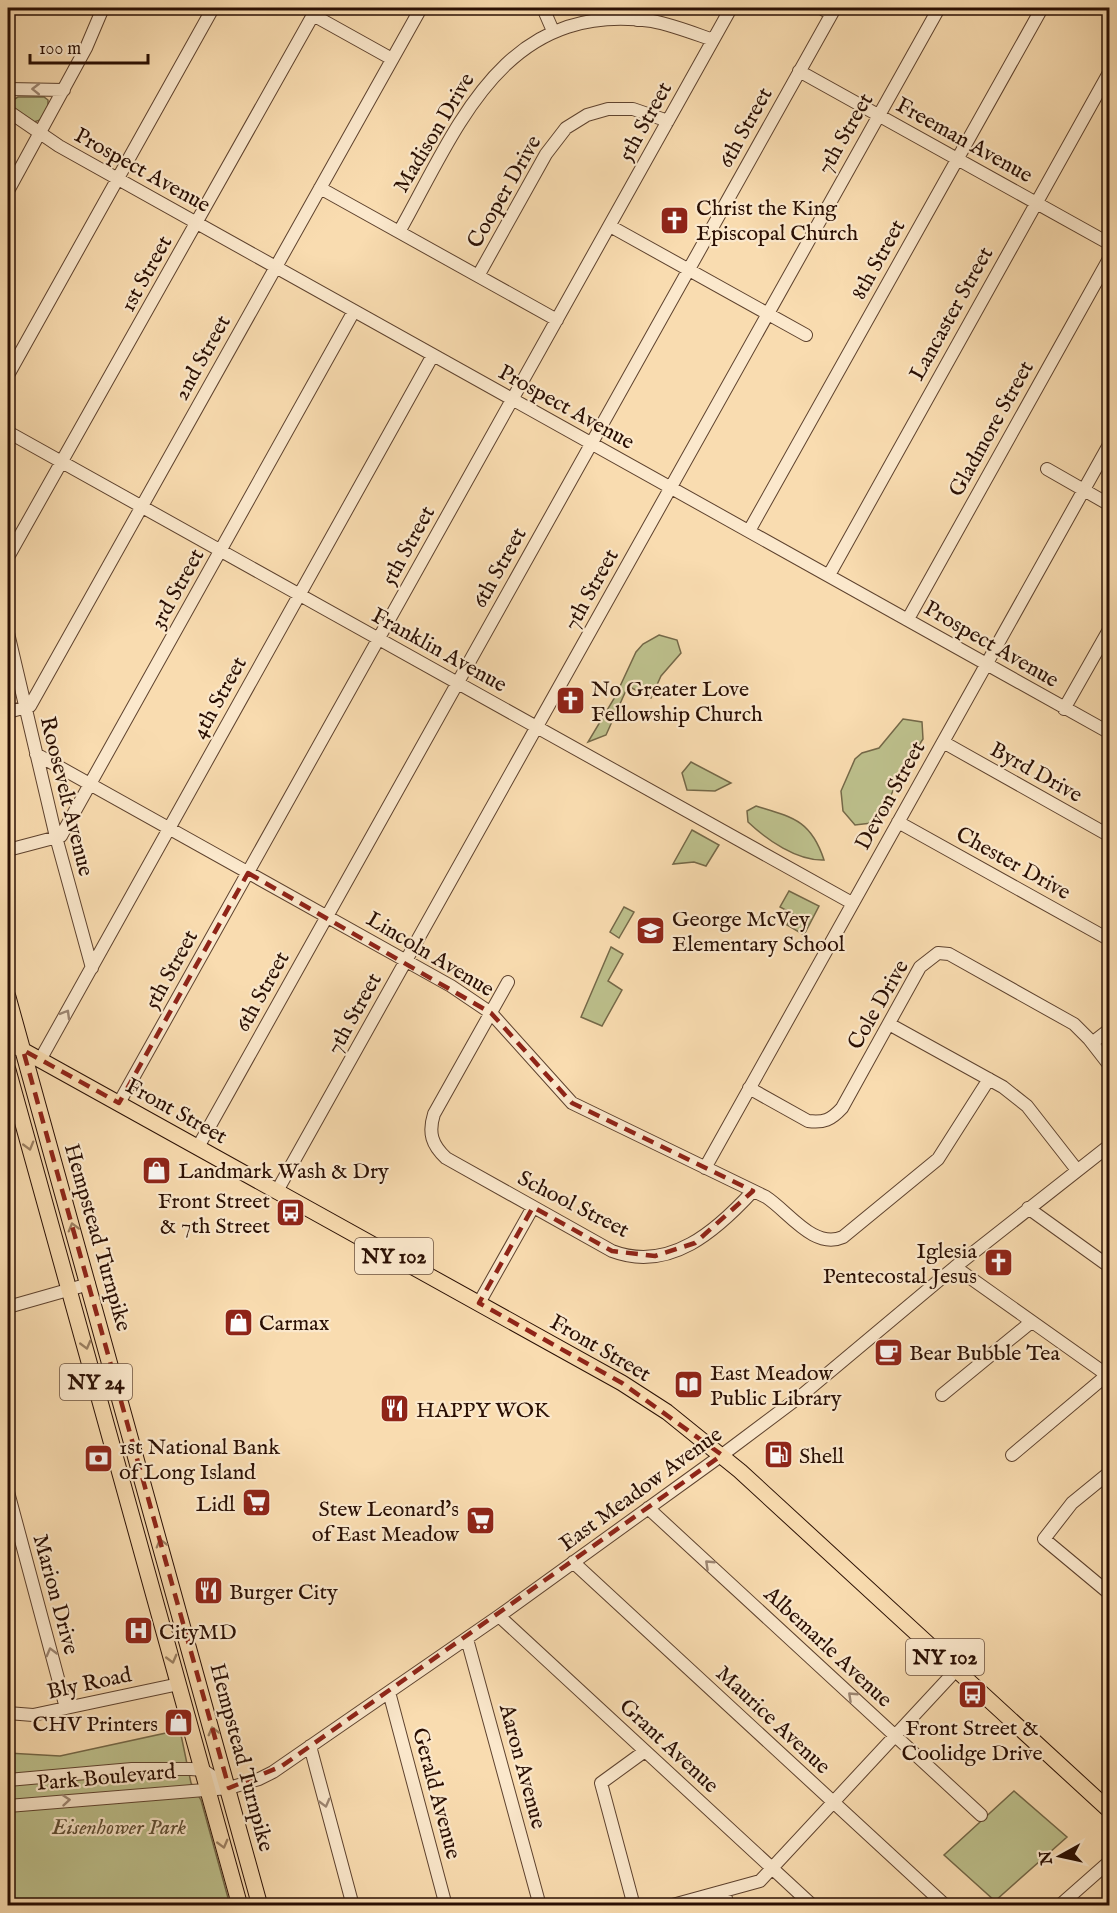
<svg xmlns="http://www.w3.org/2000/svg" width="1117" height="1913" font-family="'IM FELL English',serif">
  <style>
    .green { fill: #bdc08c; stroke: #746848; stroke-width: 1.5 }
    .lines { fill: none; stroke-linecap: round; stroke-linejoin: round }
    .minor-casing { stroke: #5e422e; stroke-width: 14 }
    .major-casing { stroke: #2a0f03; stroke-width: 17 }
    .minor { stroke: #fbe8cc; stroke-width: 12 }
    .major { stroke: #f9dcb0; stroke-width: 15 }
    .oneway { stroke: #9d8672 }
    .oneway2 { stroke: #9c8062 }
    .marked { fill: none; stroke: #8f2418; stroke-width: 4.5; stroke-dasharray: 12 8; stroke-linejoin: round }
    .labels { text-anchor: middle; stroke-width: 4.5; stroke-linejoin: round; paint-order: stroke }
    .shield { fill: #fbe8cc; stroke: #69503f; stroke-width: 1.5 }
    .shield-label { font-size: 21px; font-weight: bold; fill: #2a0f03 }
    .street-label { font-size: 22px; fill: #2a0f03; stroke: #fbe8cc }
    .poi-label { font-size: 22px; fill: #2a0f03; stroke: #fbe8cc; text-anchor: start }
    .park-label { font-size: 22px; font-style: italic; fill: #5d4d33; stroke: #fbe8cc }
  </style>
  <rect width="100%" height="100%" fill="#f9dcb0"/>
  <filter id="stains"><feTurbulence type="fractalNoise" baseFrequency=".00333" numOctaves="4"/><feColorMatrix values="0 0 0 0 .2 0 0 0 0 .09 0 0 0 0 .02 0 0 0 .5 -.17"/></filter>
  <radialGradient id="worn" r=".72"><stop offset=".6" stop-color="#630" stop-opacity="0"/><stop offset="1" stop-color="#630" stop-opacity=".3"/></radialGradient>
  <path class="green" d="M18,97h26l4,3v6l-8,14 -6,2 -23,-14v-7z
    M659,635l18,5 4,13 -20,23 -10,22 -23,-12 -22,49 -18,7 27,-45 21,-45 7,-8z
    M903,719l19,3 1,17 -24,37 -19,46 -25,3 -12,-14 -2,-20 14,-32 7,-6 17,-5z
    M691,762l40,21 -16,8 -28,-1 -5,-17z
    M756,806c36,11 55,14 68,54 -27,1 -57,-20 -76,-38l-1,-11z
    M692,830l27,15 -13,21 -12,-4 -21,2z
    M789,891l30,15 -15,29 -17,-10 6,-11 -13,-7z
    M624,907l10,5 -15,26 -9,-6z
    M611,947l12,7 -15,27 14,9 -20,36 -21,-9z
    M180,1730l11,53 10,17 29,105h-222v-152l52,3z
    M1014,1791l53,46 -72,64 -51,-46z"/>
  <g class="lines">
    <defs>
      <path id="minor" d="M543,8l10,23
        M637,8v12
        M821,8l10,6
        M313,15l79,44
        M799,71l311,173
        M8,89l56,1
        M8,111l51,35 1051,587
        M320,188l237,132
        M8,191l78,-143 17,-40
        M610,226l196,109
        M399,232c59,-105 104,-232 253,-211 21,4 41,12 61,19
        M478,276l68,-122 20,-26 21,-13 21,-6h25l35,12
        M8,375l205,-367
        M8,432l844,471
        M1047,469l63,36
        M749,531l293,-523
        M8,557l309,-549
        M829,575l281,-504
        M908,619l202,-362
        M8,633l48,204 36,131
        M1064,709l46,-81
        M8,712l22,-6 391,-698
        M943,742l167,94
        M36,754l415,232 40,27 81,90 194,94c23,15 48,53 77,40l95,-78 51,-80
        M898,822l212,118
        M8,850l53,-14 293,-525
        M508,982l-74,132c-6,19 -2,31 12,44l166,93c58,22 105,-21 141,-60
        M889,1024l114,63 24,19 50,64
        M1092,1043l18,-14
        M40,1060l393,-705
        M749,1088l59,33c16,2 23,-1 34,-13l78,-141 18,-14 11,1 125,70 15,15 21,27
        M119,1103l612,-1095
        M198,1147l637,-1139
        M705,1168l405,-725
        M277,1191l662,-1183
        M1028,1208l82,59
        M955,1267l155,110
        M479,1303l54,-96
        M8,1307l81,-23
        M942,1395l88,-72
        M1012,1455l95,-80
        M1110,1472l-38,31 -28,36 66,55
        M8,1492l58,216
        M648,1508l333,307
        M573,1562l373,344
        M499,1616l314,290
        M467,1639l73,267
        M389,1692l57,214
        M8,1713l25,2 146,-31
        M310,1746l43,160
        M8,1780l124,-11h59l12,1 25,17
        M8,1806l221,-18 30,-9 14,-7 226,-156 223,-161 80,-60 153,-128 155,-122
        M724,1891l4,15
        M634,1906l-33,-123 44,-32
        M669,1906l91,-25 198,-213
        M1059,1906l51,-45"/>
      <path id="major" d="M8,997l252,909
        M8,1042l614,341 45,29 73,59 370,340
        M8,1070l232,836"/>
    </defs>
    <use href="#minor" class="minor-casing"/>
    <use href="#major" class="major-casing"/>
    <use href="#minor" class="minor"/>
    <use href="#major" class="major"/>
  </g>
  <defs><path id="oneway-chevron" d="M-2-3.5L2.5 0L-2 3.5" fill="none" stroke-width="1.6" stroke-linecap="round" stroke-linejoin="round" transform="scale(1.5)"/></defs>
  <g class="oneway">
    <use href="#oneway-chevron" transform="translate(36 89) rotate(-179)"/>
    <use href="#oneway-chevron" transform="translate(66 1014) rotate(-60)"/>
    <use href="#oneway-chevron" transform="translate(709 1564) rotate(-137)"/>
    <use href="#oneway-chevron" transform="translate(51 1652) rotate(-105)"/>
    <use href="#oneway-chevron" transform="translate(852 1696) rotate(-137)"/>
    <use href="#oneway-chevron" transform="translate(66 1800) rotate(-5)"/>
    <use href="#oneway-chevron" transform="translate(325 1803) rotate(75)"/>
  </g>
  <g class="oneway2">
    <use href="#oneway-chevron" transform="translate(29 1146) rotate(74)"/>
    <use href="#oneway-chevron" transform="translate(73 1227) rotate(-106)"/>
    <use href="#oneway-chevron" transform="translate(86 1345) rotate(75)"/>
    <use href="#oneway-chevron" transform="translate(161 1543) rotate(-106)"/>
    <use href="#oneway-chevron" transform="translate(172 1659) rotate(75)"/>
    <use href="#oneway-chevron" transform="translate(213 1731) rotate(-105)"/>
    <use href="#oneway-chevron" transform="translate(223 1844) rotate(75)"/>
  </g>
  <path class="marked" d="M248,873l243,140 81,90 181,88 -58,52 -40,13 -43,-5 -79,-44 -54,96 143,80 100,72 -440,311 -53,22 -206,-738 96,53z"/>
  <defs>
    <symbol id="church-square" viewBox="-11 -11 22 22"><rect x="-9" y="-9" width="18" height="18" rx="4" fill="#8f2418" stroke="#fbe8cc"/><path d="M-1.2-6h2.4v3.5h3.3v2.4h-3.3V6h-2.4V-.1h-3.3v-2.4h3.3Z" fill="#fff"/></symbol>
    <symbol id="school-square" viewBox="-11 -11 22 22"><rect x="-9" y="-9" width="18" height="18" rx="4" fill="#8f2418" stroke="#fbe8cc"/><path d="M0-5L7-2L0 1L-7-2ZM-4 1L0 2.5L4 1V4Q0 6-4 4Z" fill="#fff"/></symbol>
    <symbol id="shop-square" viewBox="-11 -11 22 22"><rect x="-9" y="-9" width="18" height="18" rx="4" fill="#8f2418" stroke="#fbe8cc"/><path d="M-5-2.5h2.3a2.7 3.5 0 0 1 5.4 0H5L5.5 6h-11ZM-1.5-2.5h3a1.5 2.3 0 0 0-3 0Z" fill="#fff"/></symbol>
    <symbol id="bus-square" viewBox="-11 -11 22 22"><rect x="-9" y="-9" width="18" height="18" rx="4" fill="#8f2418" stroke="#fbe8cc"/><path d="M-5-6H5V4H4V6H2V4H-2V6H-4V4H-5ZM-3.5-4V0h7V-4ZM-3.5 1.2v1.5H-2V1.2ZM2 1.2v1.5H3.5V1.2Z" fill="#fff"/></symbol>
    <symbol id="cafe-square" viewBox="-11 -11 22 22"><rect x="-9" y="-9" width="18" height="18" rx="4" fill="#8f2418" stroke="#fbe8cc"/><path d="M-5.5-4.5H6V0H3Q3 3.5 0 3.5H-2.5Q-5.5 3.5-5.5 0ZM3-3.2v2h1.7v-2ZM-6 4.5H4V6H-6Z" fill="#fff"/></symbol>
    <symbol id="library-square" viewBox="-11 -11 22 22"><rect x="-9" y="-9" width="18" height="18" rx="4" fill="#8f2418" stroke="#fbe8cc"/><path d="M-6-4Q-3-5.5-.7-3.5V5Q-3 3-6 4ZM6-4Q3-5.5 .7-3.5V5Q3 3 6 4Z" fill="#fff"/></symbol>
    <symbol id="restaurant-square" viewBox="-11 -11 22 22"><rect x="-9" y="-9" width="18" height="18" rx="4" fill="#8f2418" stroke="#fbe8cc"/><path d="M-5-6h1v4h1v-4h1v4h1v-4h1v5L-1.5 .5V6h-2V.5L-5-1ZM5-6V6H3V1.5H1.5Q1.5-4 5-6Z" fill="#fff"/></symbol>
    <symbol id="fuel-square" viewBox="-11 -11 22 22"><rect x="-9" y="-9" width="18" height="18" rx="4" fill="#8f2418" stroke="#fbe8cc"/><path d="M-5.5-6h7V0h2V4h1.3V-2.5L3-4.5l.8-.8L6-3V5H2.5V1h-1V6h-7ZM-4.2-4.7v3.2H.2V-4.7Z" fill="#fff"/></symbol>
    <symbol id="bank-square" viewBox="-11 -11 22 22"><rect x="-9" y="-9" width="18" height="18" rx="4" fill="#8f2418" stroke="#fbe8cc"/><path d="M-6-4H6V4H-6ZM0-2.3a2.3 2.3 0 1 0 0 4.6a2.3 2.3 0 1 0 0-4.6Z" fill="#fff"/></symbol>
    <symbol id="supermarket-square" viewBox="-11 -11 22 22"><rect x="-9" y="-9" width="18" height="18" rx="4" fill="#8f2418" stroke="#fbe8cc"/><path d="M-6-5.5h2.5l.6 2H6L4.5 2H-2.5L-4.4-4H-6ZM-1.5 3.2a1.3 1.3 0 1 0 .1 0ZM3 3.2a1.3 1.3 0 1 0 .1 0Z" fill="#fff"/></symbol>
    <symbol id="hospital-square" viewBox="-11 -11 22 22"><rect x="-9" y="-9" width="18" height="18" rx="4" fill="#8f2418" stroke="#fbe8cc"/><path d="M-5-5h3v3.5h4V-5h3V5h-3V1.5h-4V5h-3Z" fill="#fff"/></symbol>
  </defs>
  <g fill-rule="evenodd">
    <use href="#church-square" x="658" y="204" width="33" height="33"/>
    <use href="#church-square" x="554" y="684" width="33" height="33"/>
    <use href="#school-square" x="634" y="914" width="33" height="33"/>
    <use href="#shop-square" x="140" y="1154" width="33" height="33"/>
    <use href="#bus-square" x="274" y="1196" width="33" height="33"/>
    <use href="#church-square" x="982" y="1246" width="33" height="33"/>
    <use href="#shop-square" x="222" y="1306" width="33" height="33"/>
    <use href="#cafe-square" x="872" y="1336" width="33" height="33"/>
    <use href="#library-square" x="672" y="1368" width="33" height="33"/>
    <use href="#restaurant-square" x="378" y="1392" width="33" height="33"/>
    <use href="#fuel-square" x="762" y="1438" width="33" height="33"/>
    <use href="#bank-square" x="82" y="1442" width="33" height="33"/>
    <use href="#supermarket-square" x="240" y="1486" width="33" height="33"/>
    <use href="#supermarket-square" x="464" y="1504" width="33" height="33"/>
    <use href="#restaurant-square" x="192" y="1574" width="33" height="33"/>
    <use href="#hospital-square" x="122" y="1614" width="33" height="33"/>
    <use href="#bus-square" x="956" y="1678" width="33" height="33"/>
    <use href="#shop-square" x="162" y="1706" width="33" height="33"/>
  </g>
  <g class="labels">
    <g class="shield">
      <rect x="355" y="1238" width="78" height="36" rx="4.5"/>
      <rect x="60" y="1364" width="72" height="36" rx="4.5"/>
      <rect x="906" y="1639" width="78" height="36" rx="4.5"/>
    </g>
    <g class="shield-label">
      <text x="394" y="1263">NY 102</text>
      <text x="96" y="1389">NY 24</text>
      <text x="945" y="1664">NY 102</text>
    </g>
    <g class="street-label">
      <text transform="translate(644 121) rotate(-61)" y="8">5th Street</text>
      <text transform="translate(744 127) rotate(-61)" y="8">6th Street</text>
      <text transform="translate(433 132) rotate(-59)" y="8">Madison Drive</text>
      <text transform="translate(844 133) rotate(-60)" y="8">7th Street</text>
      <text transform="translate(965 139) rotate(29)" y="8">Freeman Avenue</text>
      <text transform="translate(143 169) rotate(29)" y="8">Prospect Avenue</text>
      <text transform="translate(503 191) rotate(-60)" y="8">Cooper Drive</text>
      <text transform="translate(877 259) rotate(-61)" y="8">8th Street</text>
      <text transform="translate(145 273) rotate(-61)" y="8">1st Street</text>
      <text transform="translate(950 313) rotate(-61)" y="8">Lancaster Street</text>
      <text transform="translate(201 357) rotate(-61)" y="8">2nd Street</text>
      <text transform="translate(567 406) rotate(29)" y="8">Prospect Avenue</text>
      <text transform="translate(990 428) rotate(-61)" y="8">Gladmore Street</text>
      <text transform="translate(407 545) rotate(-61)" y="8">5th Street</text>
      <text transform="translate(498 567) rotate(-61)" y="8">6th Street</text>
      <text transform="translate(176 588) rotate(-61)" y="8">3rd Street</text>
      <text transform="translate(590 589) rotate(-61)" y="8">7th Street</text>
      <text transform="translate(992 643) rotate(30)" y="8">Prospect Avenue</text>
      <text transform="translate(440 649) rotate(29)" y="8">Franklin Avenue</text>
      <text transform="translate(218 697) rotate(-61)" y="8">4th Street</text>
      <text transform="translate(1037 771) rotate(29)" y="8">Byrd Drive</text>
      <text transform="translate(889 795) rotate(-61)" y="8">Devon Street</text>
      <text transform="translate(68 796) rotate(76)" y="8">Roosevelt Avenue</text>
      <text transform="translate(1014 862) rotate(29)" y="8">Chester Drive</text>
      <text transform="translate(431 953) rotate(31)" y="8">Lincoln Avenue</text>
      <text transform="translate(170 969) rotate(-61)" y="8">5th Street</text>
      <text transform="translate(261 991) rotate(-61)" y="8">6th Street</text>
      <text transform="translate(877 1004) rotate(-60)" y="8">Cole Drive</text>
      <text transform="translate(353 1013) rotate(-61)" y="8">7th Street</text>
      <text transform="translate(177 1110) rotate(29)" y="8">Front Street</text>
      <text transform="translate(574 1203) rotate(27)" y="8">School Street</text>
      <text transform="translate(99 1237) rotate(74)" y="8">Hempstead Turnpike</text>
      <text transform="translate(601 1347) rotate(30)" y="8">Front Street</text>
      <text transform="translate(640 1488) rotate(-36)" y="8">East Meadow Avenue</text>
      <text transform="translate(57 1594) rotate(75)" y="8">Marion Drive</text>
      <text transform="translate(829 1646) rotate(43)" y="8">Albemarle Avenue</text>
      <text transform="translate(89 1682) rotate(-12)" y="8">Bly Road</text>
      <text transform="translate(774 1719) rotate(43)" y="8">Maurice Avenue</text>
      <text transform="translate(670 1745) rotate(43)" y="8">Grant Avenue</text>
      <text transform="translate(243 1757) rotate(75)" y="8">Hempstead Turnpike</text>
      <text transform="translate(524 1766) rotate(75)" y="8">Aaron Avenue</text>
      <text transform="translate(106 1776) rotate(-5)" y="8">Park Boulevard</text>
      <text transform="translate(438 1793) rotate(75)" y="8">Gerald Avenue</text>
    </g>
    <g class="poi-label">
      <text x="696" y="215">Christ the King<tspan x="696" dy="25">Episcopal Church</tspan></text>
      <text x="591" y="696">No Greater Love<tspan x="591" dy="25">Fellowship Church</tspan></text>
      <text x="672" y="926">George McVey<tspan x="672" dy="25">Elementary School</tspan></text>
      <text x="178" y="1178">Landmark Wash &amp; Dry</text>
      <text x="270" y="1208" text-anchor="end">Front Street<tspan x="270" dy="25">&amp; 7th Street</tspan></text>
      <text x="977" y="1258" text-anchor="end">Iglesia<tspan x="977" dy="25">Pentecostal Jesus</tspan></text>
      <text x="259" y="1330">Carmax</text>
      <text x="909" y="1360">Bear Bubble Tea</text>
      <text x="710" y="1380">East Meadow<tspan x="710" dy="25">Public Library</tspan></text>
      <text x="416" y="1417">HAPPY WOK</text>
      <text x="119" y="1454">1st National Bank<tspan x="119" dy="25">of Long Island</tspan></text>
      <text x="799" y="1463">Shell</text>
      <text x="235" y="1511" text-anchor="end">Lidl</text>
      <text x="459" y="1516" text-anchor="end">Stew Leonard's<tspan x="459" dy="25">of East Meadow</tspan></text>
      <text x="229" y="1599">Burger City</text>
      <text x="159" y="1639">CityMD</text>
      <text x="158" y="1731" text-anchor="end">CHV Printers</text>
      <text x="972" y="1735" text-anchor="middle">Front Street &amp;<tspan x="972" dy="25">Coolidge Drive</tspan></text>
    </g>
    <g class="park-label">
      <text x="119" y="1834">Eisenhower Park</text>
    </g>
  </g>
  <rect width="1117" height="1913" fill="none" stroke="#f9dcb0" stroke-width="30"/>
  <rect x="9" y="9" width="1099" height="1895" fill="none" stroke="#2a0f03" stroke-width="3"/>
  <rect x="15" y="15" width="1087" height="1883" fill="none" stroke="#2a0f03" stroke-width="1.5"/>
  <g transform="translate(1060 1856) rotate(262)" stroke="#fbe8cc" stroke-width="4.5" paint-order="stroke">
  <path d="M0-4.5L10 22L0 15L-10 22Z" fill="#2a0f03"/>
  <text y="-9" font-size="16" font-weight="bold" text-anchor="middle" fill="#2a0f03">N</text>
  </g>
  <path d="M30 54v9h118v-9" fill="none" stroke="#2a0f03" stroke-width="3"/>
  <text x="39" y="54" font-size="18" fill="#2a0f03" stroke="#fbe8cc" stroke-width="4.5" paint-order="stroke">100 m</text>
  <rect width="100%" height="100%" filter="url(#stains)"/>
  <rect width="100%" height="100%" fill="url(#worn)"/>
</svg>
